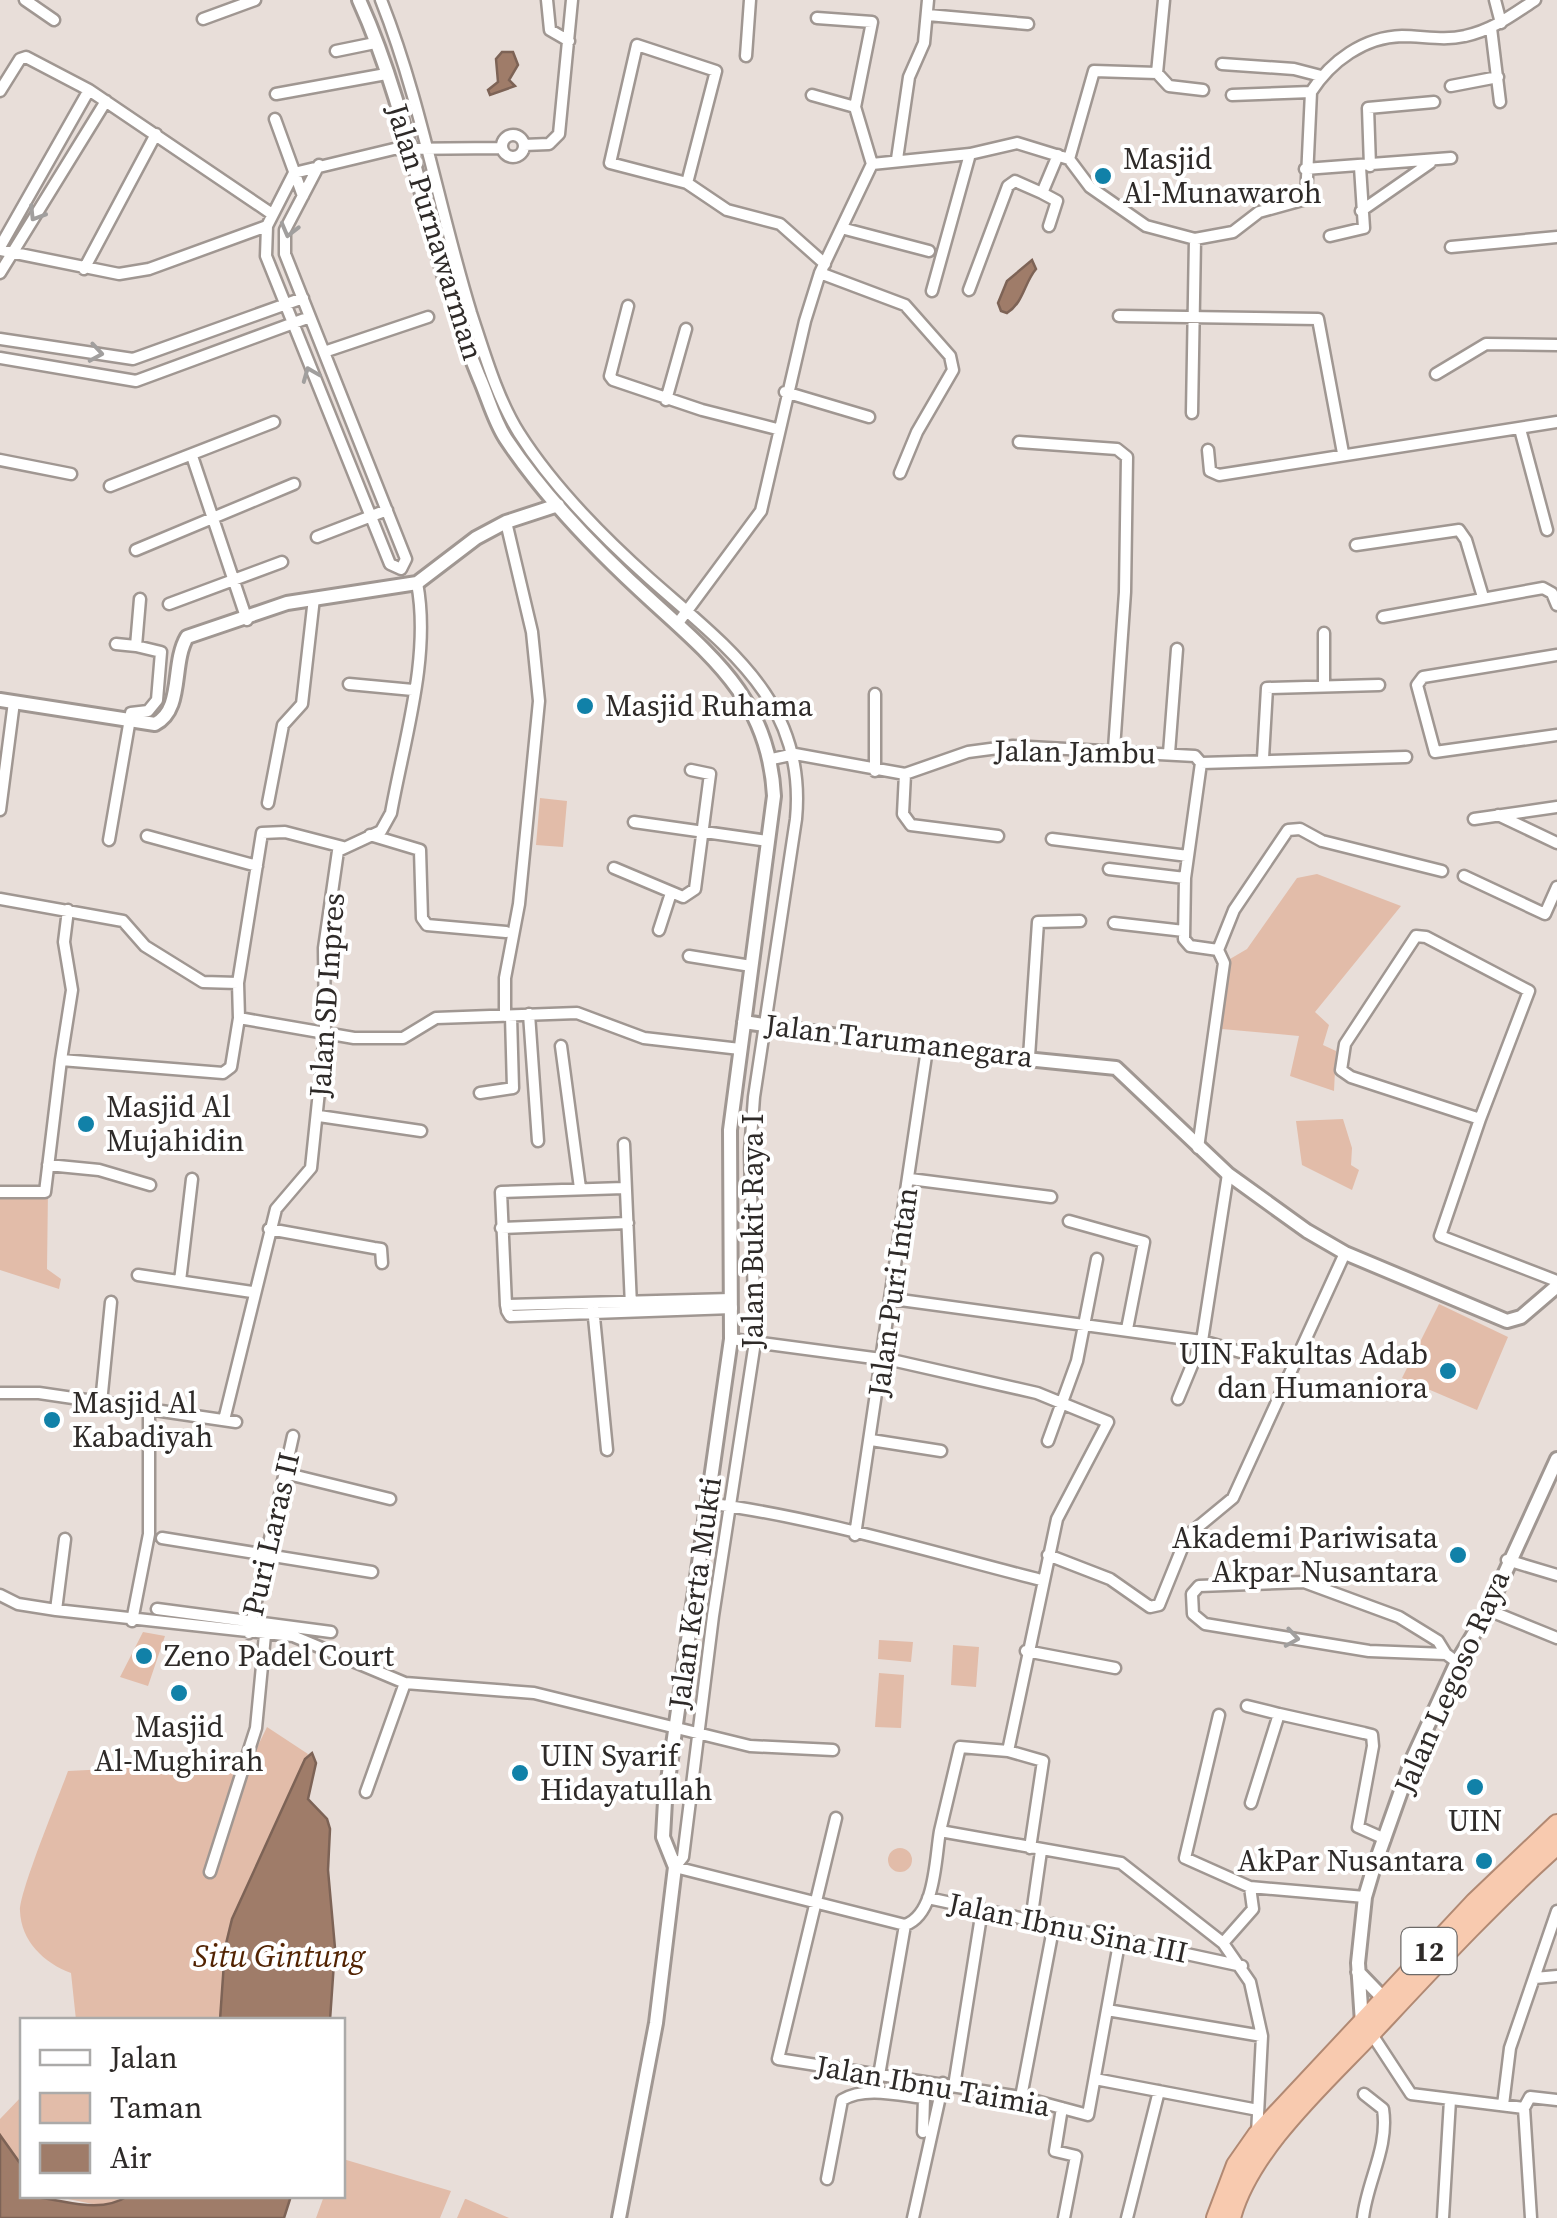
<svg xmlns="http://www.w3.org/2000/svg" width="1557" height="2218" font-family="'Source Serif 4',serif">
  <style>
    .green { fill: #e2bca9 }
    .water { fill: #9f7c69; stroke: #7d6356; stroke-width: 2.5 }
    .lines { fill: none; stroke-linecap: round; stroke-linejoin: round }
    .minor-casing { stroke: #a09792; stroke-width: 15 }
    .tertiary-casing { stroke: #a09792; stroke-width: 18 }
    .trunk-casing { stroke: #b18973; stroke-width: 22 }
    .minor { stroke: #fff; stroke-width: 10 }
    .tertiary { stroke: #fff; stroke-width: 12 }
    .trunk { stroke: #f8caaf; stroke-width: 18 }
    .oneway { stroke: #a19f9e }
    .poi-dot { fill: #1181a8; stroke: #fff; stroke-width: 4 }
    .labels { text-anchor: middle; stroke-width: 8; stroke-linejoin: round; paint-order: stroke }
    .shield { fill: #fff; stroke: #6d6a68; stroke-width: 2.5 }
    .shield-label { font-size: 28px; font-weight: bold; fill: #2e2a28 }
    .poi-label { font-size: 30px; fill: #2e2a28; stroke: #fff; text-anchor: start }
    .street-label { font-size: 30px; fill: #2e2a28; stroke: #fff }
    .water-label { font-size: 32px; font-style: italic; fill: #522302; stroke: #fff }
  </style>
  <rect width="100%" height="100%" fill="#e8ded9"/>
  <path class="green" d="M540,798l27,3 -4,46 -27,-2z
    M1317,874l84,32 -86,106 14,13 -6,20 13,6 -2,40 -44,-15 9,-40 -77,-7 8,-70 17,-10 50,-71z
    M1343,1119l9,29 -1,17 8,5 -7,20 -50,-25 -6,-44z
    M0,1186l48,4 -1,79 14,10 -2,10 -59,-19z
    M1439,1304l69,33 -31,73 -75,-32z
    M143,1632l22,4 -17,50 -28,-9z
    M879,1640l34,2 -2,20 -33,-3z
    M953,1645l26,2 -3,40 -25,-2z
    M879,1673l25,2 -3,53 -26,-1z
    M267,1727l41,27 -68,146 -20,120h-144l-5,-47c-27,-10 -50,-32 -51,-62 -1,-18 39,-115 48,-140l182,-9z
    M888 1860a12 12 0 1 1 24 0a12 12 0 1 1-24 0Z
    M22,2096v70l-22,-31v-16z
    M343,2159l108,32 -11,27h-124l8,-22h18z
    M53,2196h75l-25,10z
    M465,2199h1l43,19h-52z"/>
  <path class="water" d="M502,52h11l5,13 -9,15 6,6 -25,9 -2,-5 10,-8 -2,-23z
    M1032,260l4,9c-12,14 -12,33 -29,44l-6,-2 -3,-8 9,-22z
    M312,1753l4,10 -8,36 19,20 3,10 -2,41 7,78 -5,72h-110l5,-72 7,-29 73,-160z
    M0,2135l22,31v30c36,0 73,21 106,0h163l-7,22h-284z"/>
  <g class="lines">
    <defs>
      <path id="minor" d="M25,0l29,20
        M381,0c40,101 58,209 90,313 13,39 26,85 48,120 33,52 85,105 131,146 78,69 157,124 146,240l-42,278 -4,55 5,190 -42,274 -30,241 -8,10 230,58c31,-11 30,-66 35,-94l181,32 102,80 27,39 12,54 -5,98
        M547,0l3,30 19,11
        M1495,0l6,23
        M928,15l100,9
        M817,18l55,4 -17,85 17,57
        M203,19l52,-19
        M1491,28l9,74
        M336,51l39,-8
        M746,56l4,-56
        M1222,64l72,5 27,7
        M1157,73l12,13 34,4
        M1451,86l47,-9
        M0,91l20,-32 6,-2 63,33 183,124
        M276,94l110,-20
        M812,95l43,12
        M1232,95l79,-3c20,-31 53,-55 91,-56 21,0 42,5 63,0 28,-6 47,-21 70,-36
        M275,119l28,77
        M502 146a11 11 0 1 1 22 0a11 11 0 1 1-22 0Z
        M524,145l25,-1 10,-10 13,-134
        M897,159l12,-82 15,-34 4,-43
        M1069,159l25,-88 63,2 7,-73
        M1370,166l-2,-58 66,-6
        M1305,169l146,-11
        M294,173l-27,53 -1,30 124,308 11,5 5,-10 -121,-305v-24l34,-65
        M294,173l100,-24 108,-1
        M687,183l29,-112 -79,-26 -27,118 77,20 40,27 53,14 45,40
        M1042,193l15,8 -8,25
        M1361,211l69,-48
        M845,229l84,22
        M1330,236l34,-8 -4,-61
        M0,247l89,-157
        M1451,247l106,-10
        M0,250l119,24 30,-5 118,-43
        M84,269l72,-135
        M0,273l106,-172
        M820,273l85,32 45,51 3,14 -36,62 -17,41
        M969,290l39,-104 7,-5 27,12 16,-38
        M932,291l38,-137
        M628,306l-18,70 3,4 89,30 75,19
        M1119,316l199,3 25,134
        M0,339l133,20 170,-61
        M324,352l104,-35
        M0,358l136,23 174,-64
        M1436,374l50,-30 71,1
        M785,392l84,25
        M666,400l20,-71
        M1192,413l3,-174
        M1520,429l27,101
        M1019,442l98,7 10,8 -2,135 -11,157
        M1208,450l2,21 9,4 338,-53
        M192,456l55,164
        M0,460l71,14
        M110,486l164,-64
        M317,537l70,-27
        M1356,545l103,-15 7,10 17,57
        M136,550l158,-66
        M169,604l113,-42
        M1383,617l160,-29 9,5 5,12
        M678,623l83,-112 44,-190 15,-48 52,-109 98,-10 47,-11 52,16 21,28 56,39 49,13 38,-7 26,-20 47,-13 5,-107
        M116,644l20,2
        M1557,655l-134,22 -6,8 18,67 122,-17
        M349,684l64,6
        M1324,685v-52
        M875,694v77
        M1169,753l8,-104
        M1263,758l4,-70 112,-3
        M772,759l23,-5 110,20 63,-22 45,-6 182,10 6,7
        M1201,763l-16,115 -1,61 6,7 28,4
        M1201,763l205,-6
        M905,774l-2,40 8,11 87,11
        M268,803l15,-78 19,-21 12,-106
        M0,810l14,-108
        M1498,815l59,28
        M1474,819l83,-12
        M634,822l134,19
        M370,835l50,15 2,68 5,7 79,7
        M147,836l110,30
        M1052,839l136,17
        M109,840l22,-127 17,-2 9,-11 4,-48 -25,-6 4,-47
        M614,868l69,29 12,-8 15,-115 -19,-4
        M1109,869l76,9
        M1464,876l81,38 12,-27
        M0,899l123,22 22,25 58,36 35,1 1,35 -8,49 -8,6 -162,-13 -16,132h-45
        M1114,923l70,8
        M659,930l12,-37
        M1218,950l16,-40 54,-80 12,-1 22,12 120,30
        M689,956l62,10
        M238,983l24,-150 23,-1 58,15
        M529,1014l9,127
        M505,1016v-38l14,-74 20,-203 -7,-69 -26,-110
        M239,1018l115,20h49l33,-20 141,-5 67,25 96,11
        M561,1046l19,142
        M1029,1057l9,-135 42,-1
        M61,1060l11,-70 -8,-48 4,-32
        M480,1093l33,-5 -2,-72
        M319,1116l102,15
        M1480,1119l49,-128 -103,-54 -10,-1 -71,108 -4,26 10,7 129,42 -40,117 117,45
        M624,1144l7,162
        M1198,1148l26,-185 -6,-13
        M48,1165l51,5 51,15
        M910,1179l141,18
        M1069,1221l75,21 -17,87
        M501,1228l127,-5
        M269,1229l105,19 7,1 1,14
        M138,1275l114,17
        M180,1281l12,-102
        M893,1299l309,42 49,14
        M506,1305l-5,-113 123,-4
        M593,1307l14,143
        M507,1310l-1,-5 225,-6
        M507,1311l3,5 222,-8
        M731,1339l165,22 141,32 71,29 -51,97 -49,232
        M0,1393h39l197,29
        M1178,1399l24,-58 26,-167
        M101,1403l10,-101
        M224,1420l52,-211 35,-41 14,-134 -1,-86 14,-97 43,-20 10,-18c13,-73 40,-157 26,-230
        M871,1440l70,11
        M1048,1441l29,-80 20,-102
        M284,1473l106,26
        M707,1503c113,15 224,49 334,77
        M855,1535l72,-486
        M162,1538l210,34
        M1048,1555l62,24 40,28 9,-2 28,-69 46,-38 112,-245
        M1507,1560l50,15
        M0,1595l18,9 38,6 237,26 112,47 129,10 216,53 83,4
        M157,1609l174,23
        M56,1610l9,-71
        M1488,1610l69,28
        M132,1621l17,-87v-122
        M249,1633l44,-197
        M1026,1651l89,17
        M1446,1654l-77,-3 -164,-27 -12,-10 -1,-20 7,-8 105,-4 95,35 39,24 8,13 11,8
        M1247,1706l32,8
        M1219,1715l-34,143 65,29 115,10
        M366,1792l39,-109
        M1251,1803l28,-89 85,19 8,2 1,11 -15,81 27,12
        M836,1818l-58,241 243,38 67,18 32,-177
        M940,1831l20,-84 48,4 35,10 -13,87
        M210,1872l46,-144 9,-93
        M928,1898l314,68
        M1031,1921l10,-70
        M1223,1943l30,-34 -3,-22
        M1535,1978l22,-2
        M1107,2010l155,26
        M1371,2033l40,61 113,14 7,110
        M1095,2079l163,31
        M878,2081l27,-156
        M954,2086l28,-176
        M1021,2097l33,-173
        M1503,2105l7,-57 47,-137
        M1062,2108l-7,43 21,5 -12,62
        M1524,2108l6,-11 27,3
        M827,2179l15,-79c22,-14 57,-5 82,-2l-1,34
        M913,2218l30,-135
        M1127,2218l32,-127
        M1363,2218c4,-37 26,-70 20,-109l-19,-15
        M1443,2218l7,-118"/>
      <path id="tertiary" d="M359,0c55,121 69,255 120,377 9,20 15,44 27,62 40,60 95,116 148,164 64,58 115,101 120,193l-44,334 1,209 -66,462 -2,36 12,30 -19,156 -37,195
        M0,700l155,24c29,-15 16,-60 32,-87l100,-34 130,-20 59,-45 30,-16 52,-17
        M744,1022l183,27 189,19 112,106 79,57 38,22 162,68 14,-4 36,-31
        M1358,1972l26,27
        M1362,2023l-4,-60 7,-66 8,-27 39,-110 45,-98 31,-52 69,-151"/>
      <path id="trunk" d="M1216,2218l20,-53 21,-30 218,-233 82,-78
        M1231,2218c18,-69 94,-136 143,-188 59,-63 118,-127 183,-185"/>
    </defs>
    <use href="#minor" class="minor-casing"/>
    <use href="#tertiary" class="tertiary-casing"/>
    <use href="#trunk" class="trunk-casing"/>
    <use href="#minor" class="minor"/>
    <use href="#tertiary" class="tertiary"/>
    <use href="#trunk" class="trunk"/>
  </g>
  <defs><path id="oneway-chevron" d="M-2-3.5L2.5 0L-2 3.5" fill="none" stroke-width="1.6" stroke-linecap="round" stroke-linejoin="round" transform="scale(2.5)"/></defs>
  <g class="oneway">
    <use href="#oneway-chevron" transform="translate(36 214) rotate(122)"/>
    <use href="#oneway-chevron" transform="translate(289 230) rotate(105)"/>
    <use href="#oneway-chevron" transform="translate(96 353) rotate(9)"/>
    <use href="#oneway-chevron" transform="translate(310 374) rotate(-112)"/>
    <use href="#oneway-chevron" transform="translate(1292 1638) rotate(9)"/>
  </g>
  <g class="poi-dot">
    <circle cx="1103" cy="176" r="10"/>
    <circle cx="585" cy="706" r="10"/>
    <circle cx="86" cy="1124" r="10"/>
    <circle cx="1448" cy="1371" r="10"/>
    <circle cx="52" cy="1420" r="10"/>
    <circle cx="1458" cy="1555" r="10"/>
    <circle cx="144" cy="1656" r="10"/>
    <circle cx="179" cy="1693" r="10"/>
    <circle cx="520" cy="1773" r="10"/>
    <circle cx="1475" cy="1787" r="10"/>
    <circle cx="1484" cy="1861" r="10"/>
  </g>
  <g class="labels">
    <rect class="shield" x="1401.5" y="1928" width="55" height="46" rx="8"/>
    <g class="shield-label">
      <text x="1429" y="1961">12</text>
    </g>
    <g class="poi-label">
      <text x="1123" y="169">Masjid<tspan x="1123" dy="34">Al-Munawaroh</tspan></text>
      <text x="605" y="716">Masjid Ruhama</text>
      <text x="106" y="1117">Masjid Al<tspan x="106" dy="34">Mujahidin</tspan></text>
      <text x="1428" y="1364" text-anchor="end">UIN Fakultas Adab<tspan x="1428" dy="34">dan Humaniora</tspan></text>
      <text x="72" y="1413">Masjid Al<tspan x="72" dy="34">Kabadiyah</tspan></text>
      <text x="1438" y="1548" text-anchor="end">Akademi Pariwisata<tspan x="1438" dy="34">Akpar Nusantara</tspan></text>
      <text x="164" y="1666">Zeno Padel Court</text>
      <text x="179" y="1737" text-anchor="middle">Masjid<tspan x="179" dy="34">Al-Mughirah</tspan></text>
      <text x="540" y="1766">UIN Syarif<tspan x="540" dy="34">Hidayatullah</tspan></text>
      <text x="1475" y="1831" text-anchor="middle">UIN</text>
      <text x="1464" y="1871" text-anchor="end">AkPar Nusantara</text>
    </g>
    <g class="street-label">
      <text transform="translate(435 232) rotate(73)" y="10">Jalan Purnawarman</text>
      <text transform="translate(1075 752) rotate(1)" y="10">Jalan Jambu</text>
      <text transform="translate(327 995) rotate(-86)" y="10">Jalan SD Inpres</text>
      <text transform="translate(899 1041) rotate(7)" y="10">Jalan Tarumanegara</text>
      <text transform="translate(753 1231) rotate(-90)" y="10">Jalan Bukit Raya I</text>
      <text transform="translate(893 1292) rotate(-82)" y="10">Jalan Puri Intan</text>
      <text transform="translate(271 1534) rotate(-77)" y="10">Puri Laras II</text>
      <text transform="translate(695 1593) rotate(-82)" y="10">Jalan Kerta Mukti</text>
      <text transform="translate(1452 1682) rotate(-66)" y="10">Jalan Legoso Raya</text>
      <text transform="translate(1068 1928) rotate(12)" y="10">Jalan Ibnu Sina III</text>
      <text transform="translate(933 2086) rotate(10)" y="10">Jalan Ibnu Taimia</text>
    </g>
    <g class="water-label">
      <text x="279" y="1967">Situ Gintung</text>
    </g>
  </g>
  <rect x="20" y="2018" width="325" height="180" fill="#ffffff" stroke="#abaaa9" stroke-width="2.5"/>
  <rect x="40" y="2050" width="50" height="15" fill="#ffffff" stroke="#abaaa9" stroke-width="2.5"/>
  <text x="110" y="2068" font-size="30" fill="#2e2a28">Jalan</text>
  <rect x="40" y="2093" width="50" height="30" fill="#e2bca9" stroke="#abaaa9" stroke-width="2.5"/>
  <text x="110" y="2118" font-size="30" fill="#2e2a28">Taman</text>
  <rect x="40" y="2143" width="50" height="30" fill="#9f7c69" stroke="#abaaa9" stroke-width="2.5"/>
  <text x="110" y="2168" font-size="30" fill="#2e2a28">Air</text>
</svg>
